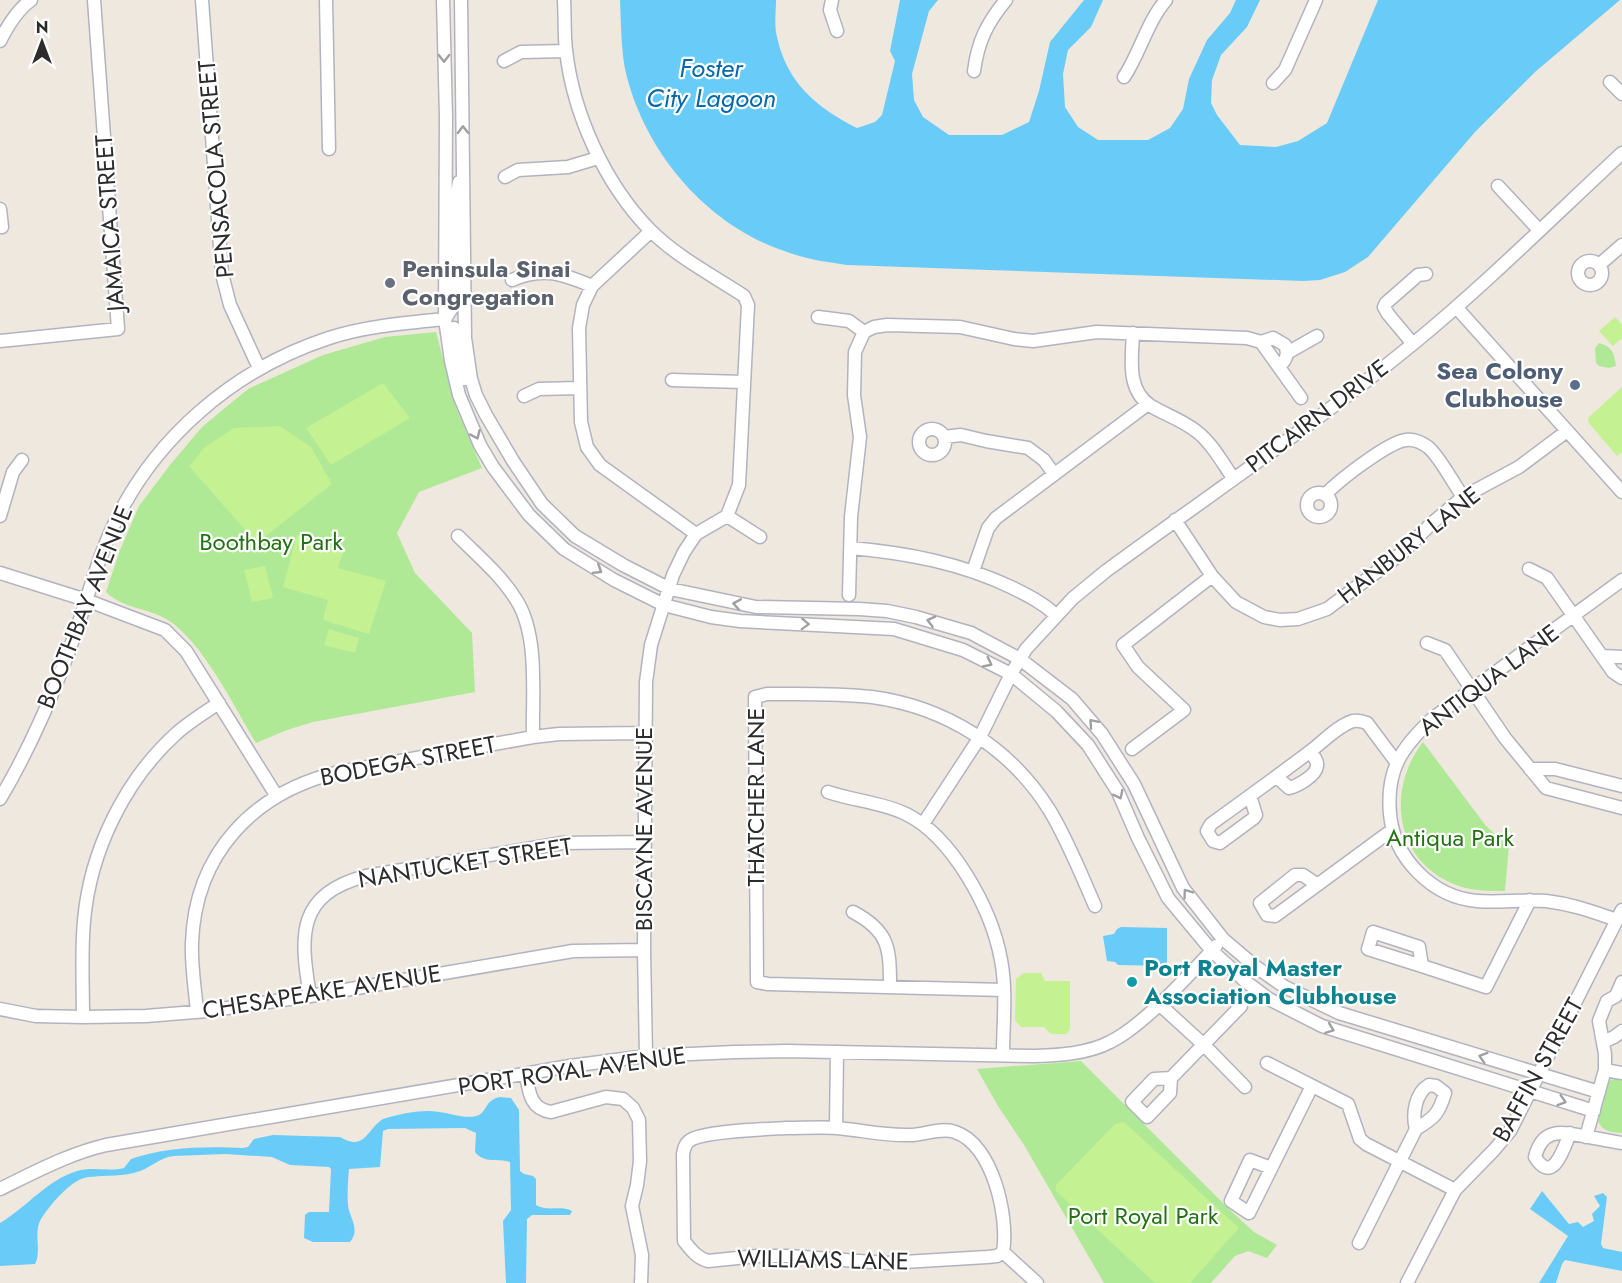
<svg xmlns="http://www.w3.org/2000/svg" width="1622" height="1283" font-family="Jost,sans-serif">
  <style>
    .green { fill: #afe996 }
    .pitch { fill: #c4f191 }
    .water { fill: #69ccf8 }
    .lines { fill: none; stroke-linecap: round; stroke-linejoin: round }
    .minor-casing { stroke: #b2b3c1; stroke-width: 15 }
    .minor { stroke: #fff; stroke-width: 12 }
    .oneway { stroke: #a0a0a0 }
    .worship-dot { fill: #6b7280; stroke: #fff; stroke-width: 2 }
    .service-dot { fill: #5c6f8a; stroke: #fff; stroke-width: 2 }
    .culture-dot { fill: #0f9aa8; stroke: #fff; stroke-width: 2 }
    .labels { text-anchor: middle; stroke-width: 4.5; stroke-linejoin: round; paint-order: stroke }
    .street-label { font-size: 24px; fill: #2c2c2c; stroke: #fff }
    .worship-label { font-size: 24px; font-weight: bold; fill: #5b616d; stroke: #fff; text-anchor: start }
    .service-label { font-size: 24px; font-weight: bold; fill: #4e5e75; stroke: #fff; text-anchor: end }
    .park-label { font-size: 24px; fill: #247115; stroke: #fff }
    .culture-label { font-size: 24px; font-weight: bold; fill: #0d838f; stroke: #fff; text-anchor: start }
    .water-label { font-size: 26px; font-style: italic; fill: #0369aa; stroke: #fff }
  </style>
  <rect width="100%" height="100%" fill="#efe8de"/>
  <path class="green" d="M436,332l20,76 26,60 -63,24 -22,41 18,40 57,60 3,59 -162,30 -26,8 -31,13c-21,-35 -54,-102 -88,-123 -19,-12 -45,-11 -62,-28l14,-42 19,-44 31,-41 32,-38 46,-38 75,-34 62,-18z
    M1599,343c13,4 15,9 17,23l-7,2 -10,-2 -3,-3 -1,-15z
    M1423,742l63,84 23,20 -4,45c-16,0 -31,0 -46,-5 -64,-22 -74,-95 -36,-144z
    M1081,1061l149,149 24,22 23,13 -10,13 -19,-7 -13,5 -24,27h-107l-80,-138 -26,-39 -21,-37z
    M1622,1076v57c-11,-1 -19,-1 -24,-12l10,-40z"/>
  <path class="pitch" d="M1615,317l7,8v13l-9,8 -14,-15z
    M383,383l27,35 -79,47 -25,-37z
    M1622,387v65l-5,4 -29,-34v-4z
    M280,426l31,21 21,37 -70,55h-9l-64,-73 16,-19 29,-19z
    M297,535l47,14 -6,19 48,13 -17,53 -46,-14 5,-20 -45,-13z
    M265,566l8,32 -21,4 -8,-32z
    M329,629l30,9 -4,15 -31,-8z
    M1024,973h17l4,8h25v49l-4,4h-15l-7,-7h-23l-6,-7 1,-41z
    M1124,1122l115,106 -49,55h-35l-99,-92v-6l54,-56 5,-5z"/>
  <path class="water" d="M620,0h156c0,12 -2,26 1,37 10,46 40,71 80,91l18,-6 7,-7 13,-54 -5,-10 10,-51h38l-9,11 -17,63 2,26 9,17 26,18h53l27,-13 10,-31 11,-49 34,-42h19l-12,27 -23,23 -5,24 2,33 13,20 20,13h50l22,-12 13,-19 6,-30 18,-39 23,-27 6,-13h24l-13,27 -26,28 -9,25 -1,23 6,12 23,30 36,2 22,-6 29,-18 51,-123h242l-85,72 -60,60 -107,125 -23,15 -25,8 -17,1 -456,-16c-19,-3 -37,-5 -54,-11 -84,-25 -149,-101 -168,-185 -4,-23 -4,-46 -5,-69z
    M1121,927l46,1v38l-49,-1 -3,-3 -8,-1 -4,-25 11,-2 3,-5z
    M500,1097l11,1 8,12 1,61 4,3 9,2 3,3v26c11,7 25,0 36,6l-2,4h-38l-5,4 -1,64h-20l-3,-62 8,-11 -1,-48c-12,-4 -26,2 -35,-10l1,-19 -11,-5 -77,1 -5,2 -3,36 -31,2c-1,12 -2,24 -1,36 1,12 13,24 2,37h-37l-9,-4 1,-23 4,-3h20l2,-43 -2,-2 -39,-2 -18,-8 -47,-3 -51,2c-14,1 -22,11 -34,15 -17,6 -33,4 -51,6 -17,1 -39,28 -48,42 -8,13 1,32 -6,45l-35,2v-43c27,-16 47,-43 77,-52 15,-5 32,1 47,-3l7,-9c33,-12 77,-13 112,-11l5,-1 6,-8 19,-4 67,2c25,15 27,-8 43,-18 17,-5 38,-10 56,-7 12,1 24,7 37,4 11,-2 8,-16 24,-19z
    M1542,1191l27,33 9,-2 5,5 11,-6 -2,-7 8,-8 -6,-10 9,-3 4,4 -6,47 2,4 19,4v19l-57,-11 -3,4 -6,19h-17l29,-47 -38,-27z"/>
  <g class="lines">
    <defs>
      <path id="minor" d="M202,0l20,274 8,31 29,63
        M326,0l3,149
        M443,0l3,117 -1,202 6,42 8,34 21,50 13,22 36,48 35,34 50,31 50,25 47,12 29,4 154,8 69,21 48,24 45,37 32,34 30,47 20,46 30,60 44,53 33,30 24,18 53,27 272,85
        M461,0l4,338 6,41 5,16 10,20 27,46 29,43 33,32 48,29 47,24 86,18 103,2 28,2 29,6 55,16 49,26 52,40 30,35 32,50 49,104 40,51 33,28 29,20 54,26 260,79
        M564,0c1,17 0,34 2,50 7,64 39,134 84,180 27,27 62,45 94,66l4,9 -9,180 -12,31 -31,18 -12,18 -11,23 -22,70 -5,37 -2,268 2,106
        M832,0l-2,10 7,21
        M0,41c8,-16 17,-31 31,-41
        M504,61l17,-9 45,-1
        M974,71c4,-30 13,-48 32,-71
        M1124,77c16,-24 23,-55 42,-77
        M1610,82l12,12
        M1273,83l12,-13 31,-70
        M505,177l13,-7 50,-3 30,-9
        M1498,186l41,44
        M0,209l2,18
        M651,231l-59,55 -9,19 -4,23 2,94 6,25 13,18 96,69
        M1578 273a12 12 0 1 1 24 0a12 12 0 1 1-24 0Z
        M1599,265l23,-20
        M512,280c31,-14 51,-6 80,6
        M1456,307l166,185
        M818,317l31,4 15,11 10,-5 13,-2 73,2 54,12 19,2 64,-9 150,6 14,4 40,56
        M445,319l9,-14 1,-101 4,-22
        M454,328l10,51
        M1133,333c-1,25 -7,57 18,73 15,9 31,14 45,25 15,11 26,31 37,47
        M0,341l118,-12 -24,-329
        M1261,342l12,-4 12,7c4,9 1,15 -6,22
        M1413,344l-25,-30 -4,-7 2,-4 32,-28 8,-1
        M1287,353l30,-17
        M672,380l71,2
        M524,396l15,-7 40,-1
        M919 442a13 13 0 1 1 26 0a13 13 0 1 1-26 0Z
        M944,437l17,-2 25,6 42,7 16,12 10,14
        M1307 505a12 12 0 1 1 24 0a12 12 0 1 1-24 0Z
        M1325,495c13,-14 63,-53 81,-55 8,-1 15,2 22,7 12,10 25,36 35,50
        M0,516l13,-44 9,-12
        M727,516l33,21
        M1175,520l37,56 24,26 28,15 16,3 18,-1 29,-10 75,-56 29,-29 32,-27 56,-30 48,-36
        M458,536c20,20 44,40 59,65 22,36 15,94 16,136
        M851,548c56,5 110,15 162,40 16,8 30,15 43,27
        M1529,569l18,9 66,94 9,6
        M973,571l15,-43 8,-10 152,-114
        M0,573l86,27 79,30 21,21 90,144
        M849,595l2,-78 9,-80 -6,-42 1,-43 9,-20
        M1427,643l18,7 60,88 41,50 76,20
        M1603,656l19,1
        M1132,749l52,-39 -46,-43 -15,-22 89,-69
        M1530,769h25l67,17
        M1277,777l12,11c8,-2 27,-12 28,-22 1,-6 -4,-10 -7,-14
        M828,792c26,9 53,10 78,22 47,23 86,96 95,146 6,31 2,64 2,95
        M1250,796l6,19 -2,3 -34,25 -7,-2 -6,-10 4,-7c32,-23 65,-47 97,-71 14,-10 29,-27 45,-32 5,-1 9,0 14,2l30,40
        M0,799c31,-52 59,-117 78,-174 11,-31 19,-64 33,-94 41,-92 123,-162 218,-193 37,-12 77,-15 116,-19
        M923,824l57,-87 31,-63 15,-25 47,-51 33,-27c102,-75 209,-147 308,-228 72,-59 139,-126 208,-190
        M1316,884l-13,-9h-8l-35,28 7,12 8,1 117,-86
        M853,912c36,19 37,36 37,74
        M1617,920c-24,-8 -45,-16 -71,-19 -23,-2 -46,2 -69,0 -45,-4 -83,-43 -87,-87 -4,-45 12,-67 43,-96l189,-138
        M1422,966l-54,-17 5,-17 46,15 3,19 64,21 44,-87
        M1004,990l-236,-6 -11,-2 -2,-285 12,-3c35,0 70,-1 105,3 74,10 139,51 178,114 18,30 31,63 45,95
        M310,996c-10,-60 -14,-102 56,-120l196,-33 82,-1
        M1159,1004l45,41 41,42
        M0,1009l36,7 47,1 63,-1 61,-5 103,-15 263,-45 71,-1
        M197,1011c-2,-22 -6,-46 -5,-68 3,-90 62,-151 147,-171l194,-35 26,-3 85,-1
        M83,1017c0,-31 -2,-64 1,-96 6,-70 41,-142 94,-189 13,-11 27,-20 41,-29
        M1603,1042l11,-5 8,-6
        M1267,1063l81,41 12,35 6,5 89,46
        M1605,1070l17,3
        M526,1074c3,18 4,35 25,38l55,-15 17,2 10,9 6,12 1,41 -3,24 -5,21 10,49 -1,28
        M1171,1078l-1,15 -23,24 -15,-15 22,-23 17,-1 70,-72
        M786,1128c17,0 34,-1 51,0 24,2 48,8 73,7 13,0 32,-8 45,-3 38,12 54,86 48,120l-6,4 -10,1 -100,6 -99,-7h-31l-49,5c-11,-3 -17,-11 -24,-20l-1,-87c1,-5 2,-10 6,-13 12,-10 79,-12 97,-13z
        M836,1128l1,-76
        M1570,1133c-6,15 -17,53 -35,24 8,-32 29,-24 54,-20 11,2 22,4 33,6
        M1586,1137l19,-67v-16l-6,-33 8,-20 9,-5 6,-14
        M1271,1168l-21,-8 -19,41 18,12 63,-127
        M0,1189c35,-17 68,-35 106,-44l464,-79 76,-10 89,-4 52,-1 247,5c25,-1 53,-2 76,-14 33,-16 80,-68 106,-96
        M1359,1243l57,-114c-4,-14 -1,-36 13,-44l7,1 9,7c-6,21 -11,25 -29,36
        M1003,1252l34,31
        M1407,1283l48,-93 39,-40 16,-19 112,-221"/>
    </defs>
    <use href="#minor" class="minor-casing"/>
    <use href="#minor" class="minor"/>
  </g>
  <defs><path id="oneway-chevron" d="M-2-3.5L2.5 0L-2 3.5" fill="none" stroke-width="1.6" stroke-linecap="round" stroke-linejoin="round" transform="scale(1.5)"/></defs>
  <g class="oneway">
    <use href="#oneway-chevron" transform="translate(444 58) rotate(89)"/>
    <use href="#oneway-chevron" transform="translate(463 130) rotate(-91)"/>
    <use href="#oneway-chevron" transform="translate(476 435) rotate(66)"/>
    <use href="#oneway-chevron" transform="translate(598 570) rotate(32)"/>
    <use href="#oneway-chevron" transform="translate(737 604) rotate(-170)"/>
    <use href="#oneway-chevron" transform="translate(931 621) rotate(-166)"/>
    <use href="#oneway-chevron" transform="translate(805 624) rotate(2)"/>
    <use href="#oneway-chevron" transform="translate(988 663) rotate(27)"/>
    <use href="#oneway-chevron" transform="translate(1093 723) rotate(-131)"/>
    <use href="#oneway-chevron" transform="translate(1119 795) rotate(63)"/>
    <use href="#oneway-chevron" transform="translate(1187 893) rotate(-126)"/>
    <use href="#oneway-chevron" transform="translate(1330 1029) rotate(21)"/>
    <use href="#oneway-chevron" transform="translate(1483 1057) rotate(-163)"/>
    <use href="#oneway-chevron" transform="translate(1562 1101) rotate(17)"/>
  </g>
  <circle class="worship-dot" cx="390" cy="283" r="6"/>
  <circle class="service-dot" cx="1575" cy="385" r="6"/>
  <circle class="culture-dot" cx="1132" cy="982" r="6"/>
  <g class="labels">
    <g class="street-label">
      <text transform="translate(216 169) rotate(-95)" y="8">PENSACOLA STREET</text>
      <text transform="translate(110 223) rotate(-94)" y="8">JAMAICA STREET</text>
      <text transform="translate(1317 416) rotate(-37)" y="8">PITCAIRN DRIVE</text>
      <text transform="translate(1409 545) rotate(-38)" y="8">HANBURY LANE</text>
      <text transform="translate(85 607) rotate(-68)" y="8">BOOTHBAY AVENUE</text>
      <text transform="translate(1489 680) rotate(-37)" y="8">ANTIQUA LANE</text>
      <text transform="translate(408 761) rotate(-11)" y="8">BODEGA STREET</text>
      <text transform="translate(756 797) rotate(-90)" y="8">THATCHER LANE</text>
      <text transform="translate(644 829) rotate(-90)" y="8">BISCAYNE AVENUE</text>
      <text transform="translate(465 863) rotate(-9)" y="8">NANTUCKET STREET</text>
      <text transform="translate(322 992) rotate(-9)" y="8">CHESAPEAKE AVENUE</text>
      <text transform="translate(1538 1070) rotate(-61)" y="8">BAFFIN STREET</text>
      <text transform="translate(572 1071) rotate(-8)" y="8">PORT ROYAL AVENUE</text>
      <text transform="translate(823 1260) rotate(1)" y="8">WILLIAMS LANE</text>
    </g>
    <g class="worship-label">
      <text x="402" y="277">Peninsula Sinai<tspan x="402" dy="28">Congregation</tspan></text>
    </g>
    <g class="service-label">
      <text x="1563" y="379">Sea Colony<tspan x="1563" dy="28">Clubhouse</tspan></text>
    </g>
    <g class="park-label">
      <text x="271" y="550">Boothbay Park</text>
      <text x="1450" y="846">Antiqua Park</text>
      <text x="1143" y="1224">Port Royal Park</text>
    </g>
    <g class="culture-label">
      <text x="1144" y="976">Port Royal Master<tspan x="1144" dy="28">Association Clubhouse</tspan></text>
    </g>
    <g class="water-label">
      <text x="711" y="77">Foster<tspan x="711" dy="30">City Lagoon</tspan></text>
    </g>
  </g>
  <g transform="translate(42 42)" stroke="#ffffff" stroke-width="4.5" paint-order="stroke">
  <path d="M0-4.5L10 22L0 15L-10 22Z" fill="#2c2c2c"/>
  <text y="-9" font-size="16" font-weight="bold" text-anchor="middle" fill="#2c2c2c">N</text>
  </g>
</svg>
